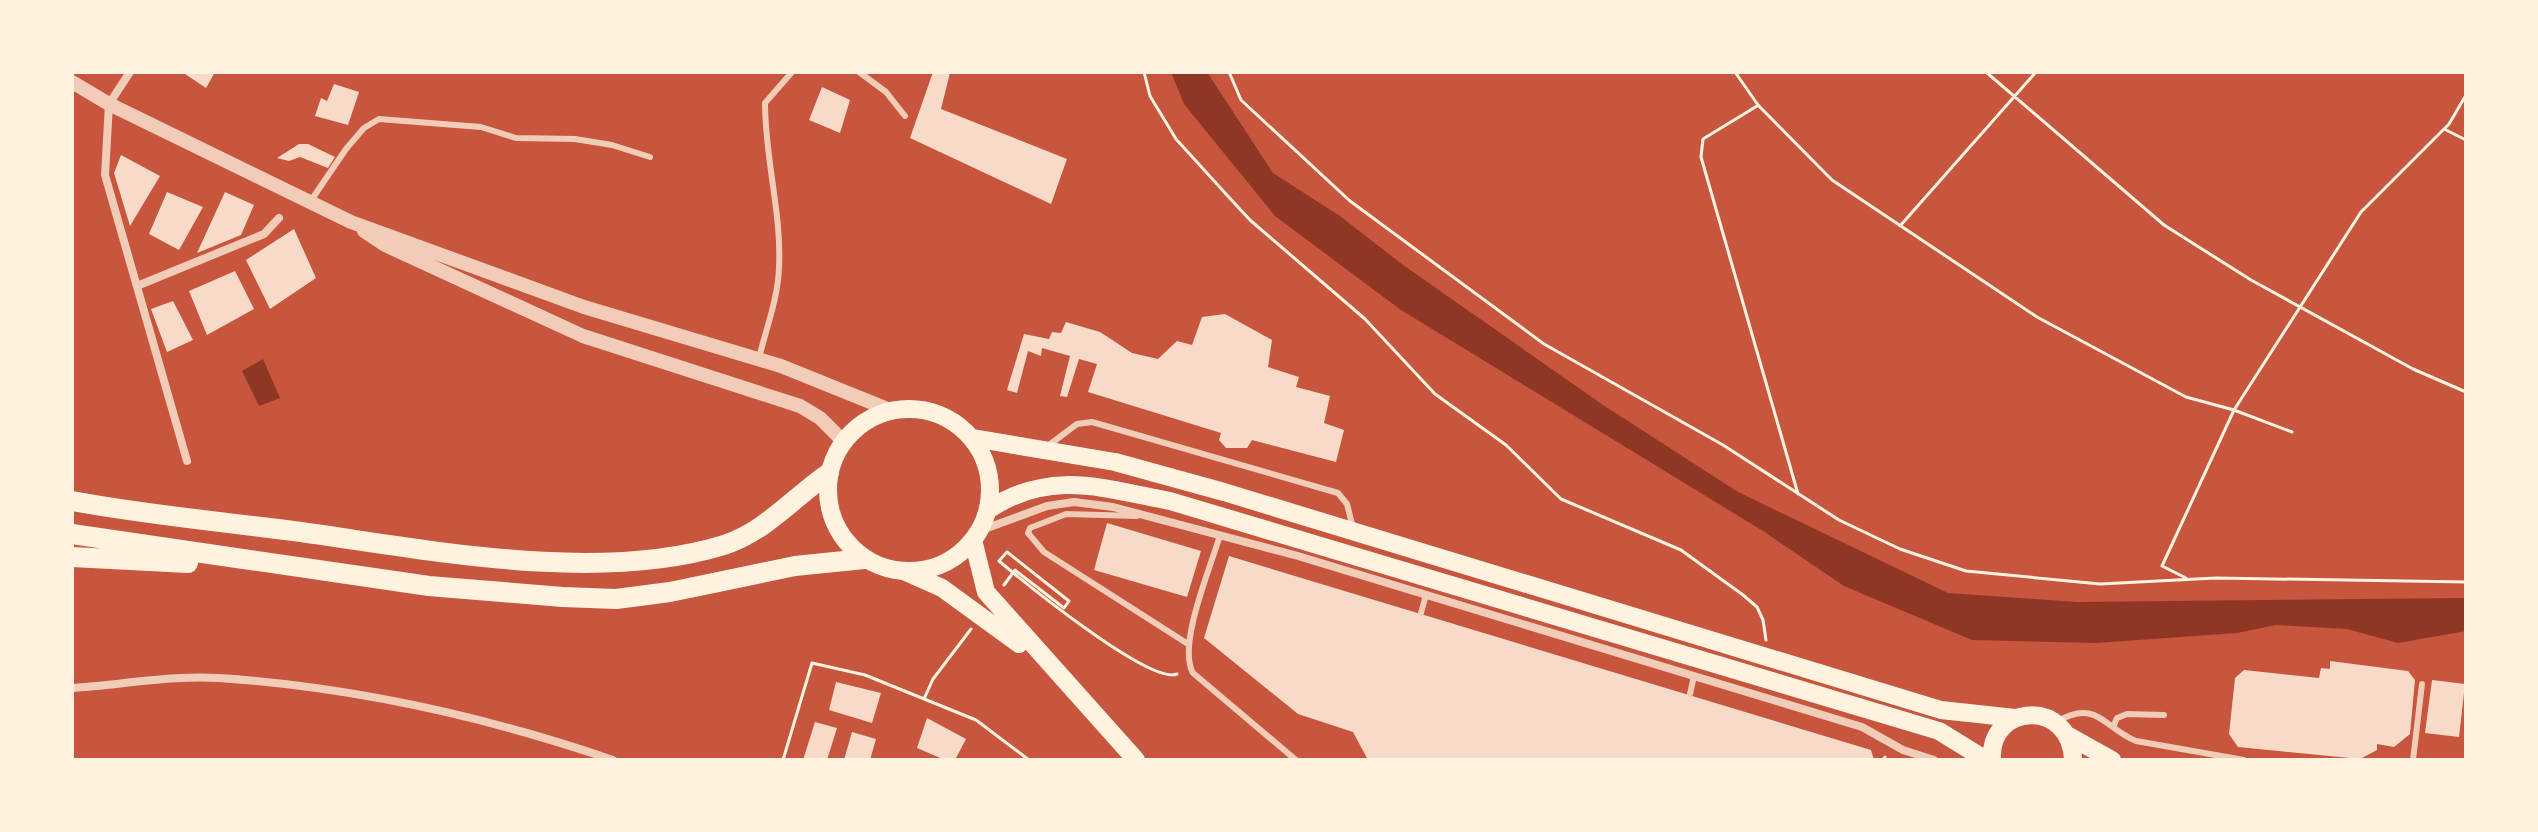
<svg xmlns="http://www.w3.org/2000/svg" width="2538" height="832" font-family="Roboto,sans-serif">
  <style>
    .water { fill: #8f3625 }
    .building { fill: #f7dbc8 }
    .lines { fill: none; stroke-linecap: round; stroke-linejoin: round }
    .path { stroke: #fff3e0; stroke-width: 3 }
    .service { stroke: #f1ccb7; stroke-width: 6 }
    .minor { stroke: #f1ccb7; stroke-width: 8 }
    .tertiary { stroke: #f1ccb7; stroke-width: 14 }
    .primary { stroke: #fff3e0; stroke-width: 18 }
    .trunk { stroke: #fff3e0; stroke-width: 18 }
    .motorway { stroke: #fff3e0; stroke-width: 20 }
  </style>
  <rect width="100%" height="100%" fill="#c8553d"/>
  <path class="water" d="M1171,72h36l66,101 67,43 63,49 200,140 135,87 210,101 129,9 389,-4v33l-68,12 -51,-14 -71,-4 -39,8 -141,10 -124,-3 -128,-54 -81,-55 -362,-221 -126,-94 -91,-112z
    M263,359l17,39 -21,8 -17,-35z"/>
  <path class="building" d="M182,72h33l-9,16z
    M933,72l17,1 -9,36 126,50 -16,45 -141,-66z
    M334,84l25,8 -11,33 -33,-9 6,-18 6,3z
    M822,87l28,13 -10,33 -31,-13z
    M299,144h9l27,13 -7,11 -28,-11 -11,4 -12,-3z
    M121,155l39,21 -30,50 -16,-53z
    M167,192l36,15 -24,43 -30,-16z
    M225,192l29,13 -13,30 -44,18z
    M294,229l22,49 -46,31 -24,-49z
    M235,271l19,38 -47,26 -18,-44z
    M173,301l20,39 -26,12 -16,-43z
    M1225,314l47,26 -4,27 31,10 -3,10 34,9 -6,27 20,7 -8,32 -84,-22 -5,8h-21l-7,-8 2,-7 -133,-41 9,-28 -18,-5 -12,38 -7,-1 10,-40 -28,-8 -1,8 -13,-5 -11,42 -10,-3 17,-56 25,5 3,-7 9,1 5,-11 34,10 32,21 26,6 19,-18 15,4 10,-28z
    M1107,523l94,28 -14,46 -93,-27z
    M1229,556l642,194 3,10h-506l-15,-28 -55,-18 -94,-76z
    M2330,661l78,10 7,9 -5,54 -16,13 -17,-3v6l-17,9 -122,-12 -9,-13 6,-56 9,-8 75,8 2,-10 9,1z
    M2432,680l33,4 -6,53 -34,-4z
    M836,682l45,11 -9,30 -43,-13z
    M927,718l39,21 -11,21h-10l-28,-12z
    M815,722l22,6 -10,32h-24z
    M852,732l24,7 -6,21h-26z"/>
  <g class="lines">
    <path class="path" d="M1144,72l6,24 26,43 49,54 25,27 115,99 70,75 71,51 55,54 120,51 62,45 14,12 6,13 3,20
      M1229,72l12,28 109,101 194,143 179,101 116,75 61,29 66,22 134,13 116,-6 250,4
      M1735,72l23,33 74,75 205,137 149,80 48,13 58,22
      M1986,72l178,153 87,55 162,89 53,23
      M1757,106l-54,33 -2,18 97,337
      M2444,129l22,11
      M1900,226l136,-154
      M2186,578l-24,-12 72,-156 127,-198 88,-88 17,-29
      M1004,585l11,-15 49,38 5,-7 -62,-49 -8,9c25,21 151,124 178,113
      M924,699l9,-20 38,-50
      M783,760l29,-97 53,12 111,45 53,40
      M1883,760l2,-3"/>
    <path class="service" d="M859,72l27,20 19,24
      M310,202l36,-53 18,-21 15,-9 102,8 35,11 59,1 37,6 38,12
      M759,358c7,-29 19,-60 20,-90 3,-53 -14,-109 -14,-165l27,-31
      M1049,445l28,-21 15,-2 246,71 9,11 6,24
      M1137,516l-71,-2 -36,14 -2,5 16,19 144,92
      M1220,535c-9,32 -43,110 -27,138l103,87
      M1421,613l5,-18
      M1690,694l4,-18
      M2056,722c42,-24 47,6 80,19l108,19
      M2114,725l3,-7 10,-4 37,1
      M2413,760l9,-76"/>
    <path class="minor" d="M130,72l-21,32 -4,71 82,286
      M137,286l127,-52 15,-16
      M979,531l68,-25 27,-4 39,5 185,49 564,171 41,23 31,10
      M72,688c48,-3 99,-13 147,-10 133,9 268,39 394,82"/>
    <path class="tertiary" d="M72,82l37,22 242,118 233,85 197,59 109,44
      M364,231l21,14 198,91 217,70 20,12 23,23"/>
    <path class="primary" d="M973,540l13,52 150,168
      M906,572l36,16 77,56"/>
    <path class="trunk" d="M828 490a81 81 0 1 1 162 0a81 81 0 1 1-162 0Z
      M973,438l142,24 109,30 717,218 74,8
      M988,510c62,-41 114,-22 182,-9l769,230 47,29
      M2069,736l43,24
      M1992,760c-4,-57 79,-62 81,0"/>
    <path class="motorway" d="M72,501c75,14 153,21 229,31 130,18 296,52 423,13 41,-13 70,-48 105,-72
      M72,534l357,52 134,11 53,2 54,-7 125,-26 69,-7
      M72,557l116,6"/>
  </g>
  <rect width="2538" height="832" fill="none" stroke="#fff3e0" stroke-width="148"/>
</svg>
